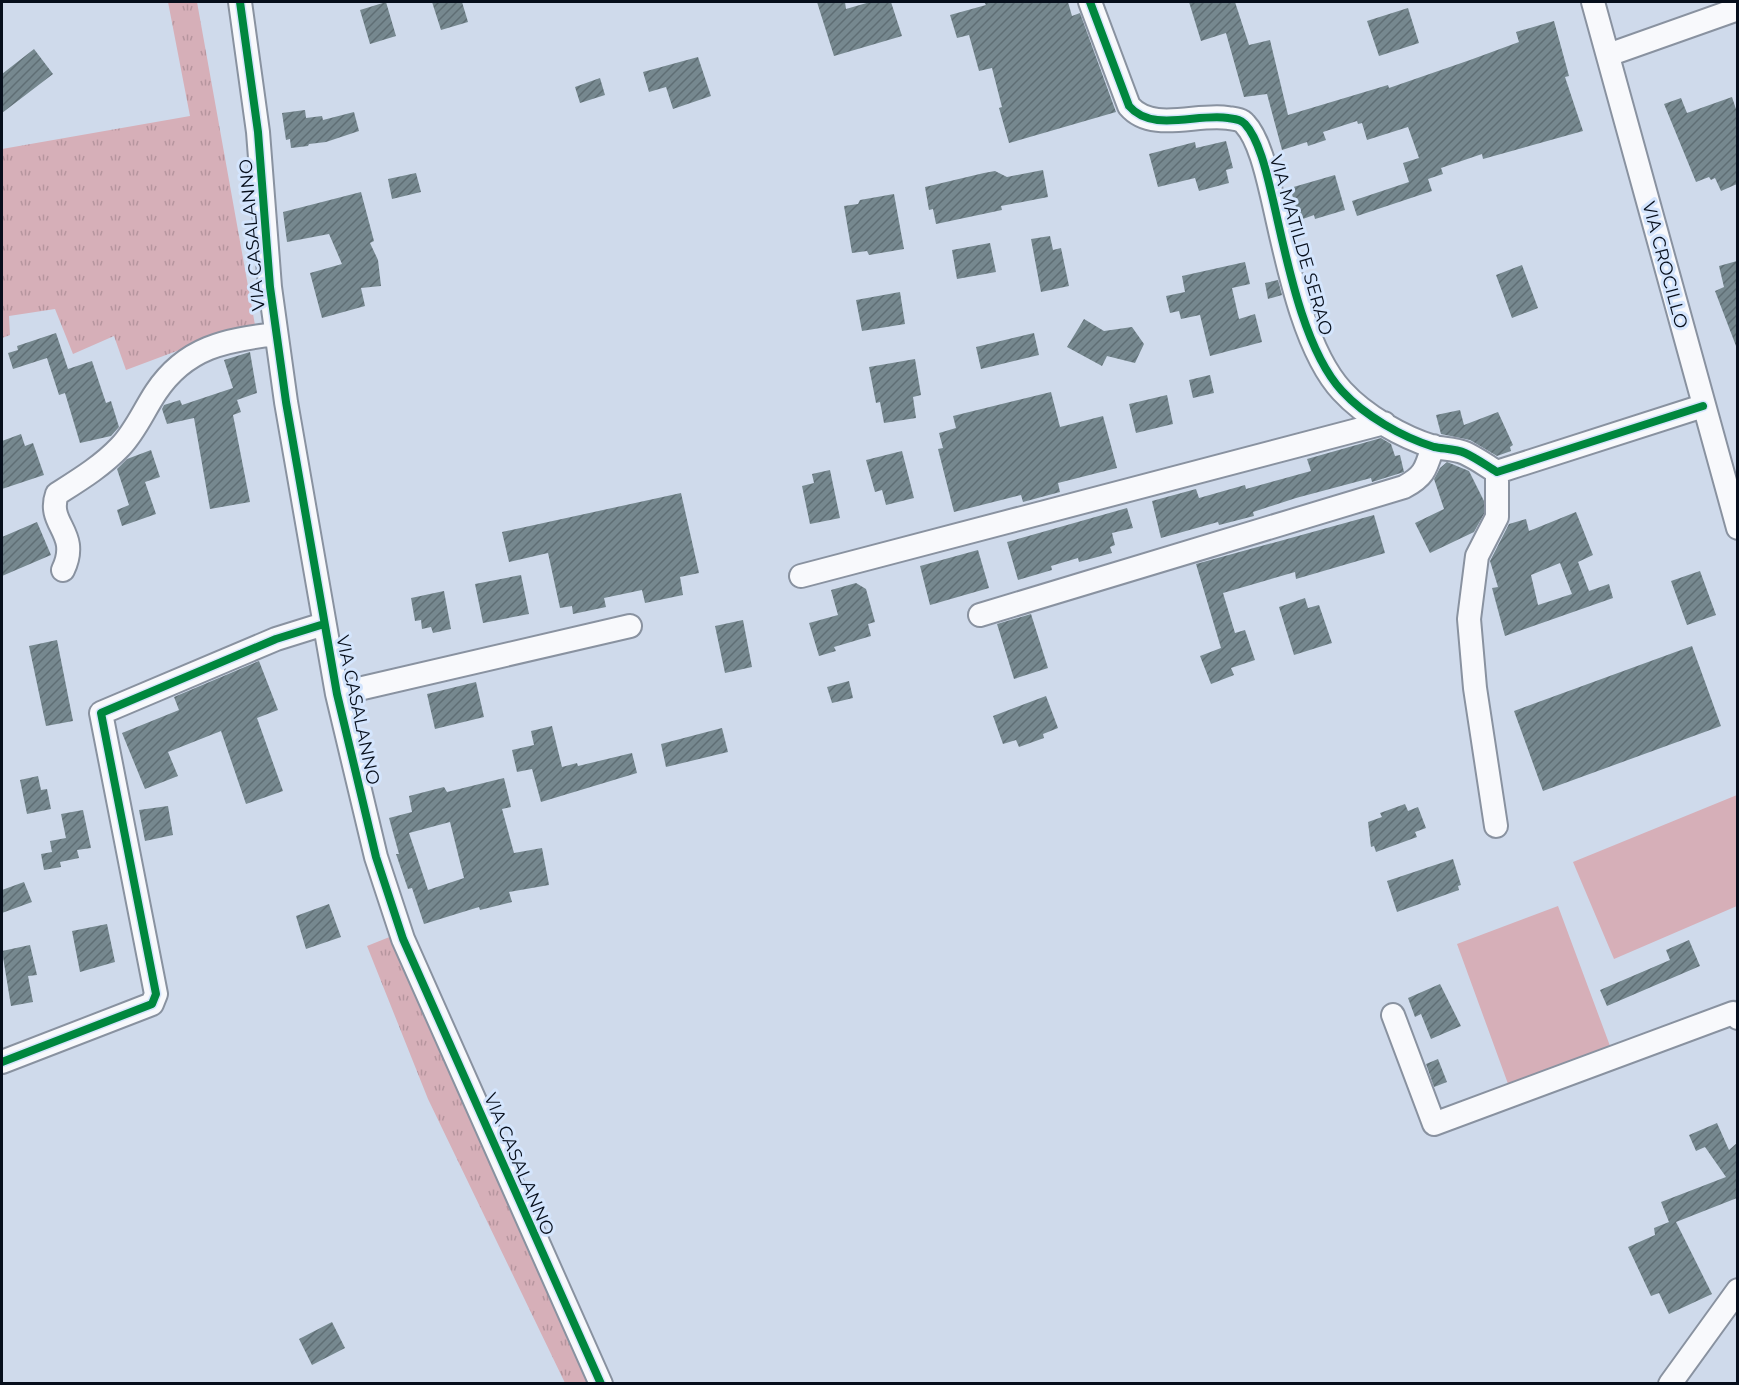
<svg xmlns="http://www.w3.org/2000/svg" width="1739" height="1385" font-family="Montserrat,sans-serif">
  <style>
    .grass { fill: url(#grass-tufts) }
    .pitch { fill: #d6afb8 }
    .building { fill: url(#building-hatch); fill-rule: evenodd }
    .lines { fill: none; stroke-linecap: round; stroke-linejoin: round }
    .minor-casing { stroke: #8992a0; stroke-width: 26 }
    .minor { stroke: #f8f9fc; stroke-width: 22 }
    .cycleway-casing { stroke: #d4e5fd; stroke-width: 11 }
    .cycleway { stroke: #00873e; stroke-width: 8 }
    .labels { text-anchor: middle; stroke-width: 6; stroke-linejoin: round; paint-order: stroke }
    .street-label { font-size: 18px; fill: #060e1b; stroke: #d4e5fd }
  </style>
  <defs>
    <pattern id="grass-tufts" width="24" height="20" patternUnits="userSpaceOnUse" patternTransform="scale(1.5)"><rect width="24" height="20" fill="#d6afb8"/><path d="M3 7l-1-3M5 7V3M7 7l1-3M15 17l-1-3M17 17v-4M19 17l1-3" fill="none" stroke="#b6959e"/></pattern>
    <pattern id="building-hatch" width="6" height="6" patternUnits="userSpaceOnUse" patternTransform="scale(1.5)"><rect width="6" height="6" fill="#76888f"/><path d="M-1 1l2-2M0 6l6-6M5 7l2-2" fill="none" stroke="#5f6e74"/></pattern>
  </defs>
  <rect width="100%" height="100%" fill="#cfdaeb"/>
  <path class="grass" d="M168,2h29l58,323 -25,6 -104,39 -12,-34 -41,18 -18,-45 -46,7 1,19 -8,3v-189l188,-33z
    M392,936l200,447h-27l-137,-284 -61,-153z"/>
  <path class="pitch" d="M1737,795v111l-123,53 -41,-97z
    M1558,906l55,148 -102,38 -54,-148z"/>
  <path class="building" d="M386,2l10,34 -26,8 -10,-34z
    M432,2h30l6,20 -27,8z
    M817,2h28l1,7 24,-7h21l11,34 -68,20z
    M984,2h84l4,14 8,-3 36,99 -107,31 -10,-35 3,-1 -10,-39 -13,3 -10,-36 -12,3 -7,-23 36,-10z
    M1189,2h46l14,43 21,-5 18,75 100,-30 1,3 81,-28 49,-18 -3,-10 38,-11 15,55 -4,1 18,54 -100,28 -1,-5 -41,14 2,6 -15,5 4,12 -75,25 -5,-15 57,-19 -6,-19 16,-5 -11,-31 -41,13 -5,-17 -4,1 -1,-3 -34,11 3,8 -18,6 -1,-4 -25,8 -15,-56 -23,3 -18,-64 -25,8z
    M1408,8l11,35 -40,13 -12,-35z
    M34,49l19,25 -51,39v-39z
    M698,57l13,39 -38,13 -7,-22 -17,5 -6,-20z
    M600,78l5,17 -25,8 -5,-16z
    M1732,97l5,15v72l-16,7 -6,-13 -4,2 -2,-3 -13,5 -32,-78 17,-6 6,15z
    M305,110l1,8 16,-2 1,4 31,-8 5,19 -33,11 -17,2 -1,2 -17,2 -1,-9 -4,1 -4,-27z
    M1226,141l7,27 -7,2 3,13 -30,8 -4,-13 -37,9 -9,-33 46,-12 1,6z
    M1043,170l5,27 -47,9 1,4 -66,14 -3,-15 -4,1 -4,-23 59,-14 11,-2 12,6z
    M416,173l5,19 -29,7 -4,-20z
    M1335,175l10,35 -30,9 -1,-4 -14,5 -10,-32z
    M361,192l13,49 -4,2 8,17 3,26 -20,2 4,18 -43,12 -12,-45 32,-9 -13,-30 -42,8 -4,-30z
    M894,194l10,55 -35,6 -2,-4 -15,2 -8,-47 14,-2 2,-4z
    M1050,236l3,14 8,-2 8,38 -28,6 -10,-53z
    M990,243l6,29 -39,7 -5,-29z
    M1737,261v85h-1l-21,-55 9,-4 -5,-21z
    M1245,262l5,22 -18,4 7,31 16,-5 7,28 -52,14 -10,-41 -19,4 -2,-8 -9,2 -4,-17 19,-4 -3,-16z
    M1522,265l16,43 -26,10 -16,-43z
    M1278,280l4,15 -14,4 -3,-16z
    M900,292l5,32 -43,7 -6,-31z
    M1084,319l20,12 28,-4 12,17 -9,19 -28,-7 -5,10 -35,-19z
    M56,333l12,36 24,-8 14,42 5,-2 8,26 -8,9 -31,7 -15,-50 -6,2 -12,-37 -34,11 -5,-16 10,-3 -1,-4z
    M1034,333l5,22 -58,14 -5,-22z
    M250,352l7,41 -20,7 4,12 -8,3 17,87 -40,7 -16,-91 -27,6 -5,-15 2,-4 16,-5 2,5 51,-17 -9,-28z
    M915,359l6,36 -8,2 3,21 -32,5 -4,-21 -4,1 -7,-36z
    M1210,375l4,18 -21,5 -4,-18z
    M1051,392l9,35 43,-11 14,52 -59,15 2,9 -37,10 -2,-7 -67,17 -16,-63 5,-1 -4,-15 17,-5 -3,-12z
    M1167,395l6,29 -37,9 -7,-29z
    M1460,410l4,15 34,-13 15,33 -3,2 1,4 -14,5 -27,-16 -29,-6 -5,-19z
    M21,434l4,12 8,-3 11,32 -42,14v-48z
    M1381,438l10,6 4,12 5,-1 4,17 -32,10 -1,-4 -75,20 -43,14 1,4 -35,9 -1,-3 -57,16 -9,-37 44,-12 3,9 46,-13 1,4 36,-10 29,-8 -4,-12z
    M151,450l9,27 -15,5 11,32 -34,12 -5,-16 12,-5 -12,-36 10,-10z
    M902,451l12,47 -28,7 -4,-15 -7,2 -9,-32z
    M1447,462l22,9 15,30v13l-10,18 -44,21 -15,-30 29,-14 -10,-30 6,-11z
    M830,470l10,48 -30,6 -8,-38 12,-3 -2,-9z
    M681,493l18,80 -19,4 3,18 -38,8 -3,-13 -38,8 2,9 -33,7 -1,-8 -12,2 -12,-55 -39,9 -7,-30z
    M1127,508l6,20 -21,5 3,12 -5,2 2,6 -33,9 -1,-4 -27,8 1,4 -34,10 -11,-38z
    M1576,512l17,43 -15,7 11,29 20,-7 4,14 -108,38 -13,-48 6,-1 -8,-26 19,-37 17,-5 3,12zM1560,563l12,31 -34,11 -7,-30z
    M1374,515l11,38 -89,26 -1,-7 -72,21 12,40 10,-3 10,30 -24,8 3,7 -23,9 -11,-28 21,-8 -25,-84z
    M37,522l14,33 -49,21v-39z
    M978,550l11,38 -59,17 -10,-39z
    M1700,571l16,44 -29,10 -16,-44z
    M521,575l8,39 -46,9 -8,-39z
    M856,583l10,6 9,33 -7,2 3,12 -37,11 2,4 -17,5 -10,-33 29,-8 -7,-25z
    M444,591l7,38 -18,4 -2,-6 -9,2 -1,-9 -6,1 -4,-23z
    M1305,598l3,10 11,-3 13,38 -38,12 -15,-48z
    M1031,614l17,54 -34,11 -17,-55z
    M743,620l9,47 -27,6 -10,-47z
    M57,640l16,81 -27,5 -17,-80z
    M1692,646l29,80 -178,65 -29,-80z
    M259,661l19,49 -21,8 26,73 -37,13 -25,-73 -53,21 10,24 -33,13 -23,-56 57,-23 -5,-13z
    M849,681l4,17 -21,5 -5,-16z
    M476,682l8,35 -49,12 -8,-35z
    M1046,696l12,32 -15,6 1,4 -25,9 -3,-7 -13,4 -10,-28z
    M552,726l10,41 15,-4 1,3 54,-13 5,20 -96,29 -9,-33 -15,3 -5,-22 22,-5 -3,-14z
    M722,728l6,24 -62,15 -5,-23z
    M38,776l3,14 6,-1 4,20 -24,5 -7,-34z
    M504,778l7,29 -9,2 12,44 28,-5 7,37 -40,7 3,10 -32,8 -1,-3 -55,17 -12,-36 -4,1 -12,-35h3l-10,-36 23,-6 -3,-16 35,-9 3,5zM450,822l14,56 -36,12 -19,-57z
    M1405,804l3,7 10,-4 8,21 -11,4 2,5 -41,15 -2,-6 -3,1 -3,-25 14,-5 -2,-4z
    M168,806l5,29 -28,6 -6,-31z
    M83,810l8,38 -14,2 2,8 -19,4 1,5 -17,3 -3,-16 11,-2 -2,-11 16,-3 -5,-24z
    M1453,859l8,26 -3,1 1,4 -62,22 -10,-31z
    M24,882l8,20 -30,11v-23z
    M329,904l12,33 -35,12 -10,-33z
    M107,924l8,38 -35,10 -8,-41z
    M1689,940l11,26 -93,40 -7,-16 70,-30 -4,-10z
    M30,945l7,30 -9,1 5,26 -22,4 -9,-55z
    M1440,984l21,42 -30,13 -10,-25 -6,3 -7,-19z
    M1438,1059l9,23 -13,5 -8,-23z
    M1717,1123l12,27 8,-7v55l-61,24 36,72 -43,20 -10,-21 -8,3 -23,-49 27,-12 -1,-7 15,-6 -8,-20 65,-25 -21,-30 -9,4 -7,-16z
    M332,1322l13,26 -33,17 -13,-26z"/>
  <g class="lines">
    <defs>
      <path id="minor" d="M240,2l18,130 12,155 16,115 51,292 39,163 27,82 198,445
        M1090,2l39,104c23,27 68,7 99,12 6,1 13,1 17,6 15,16 23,55 28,76 13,56 30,149 69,191 23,25 60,46 92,56 10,2 22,2 31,6 11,5 22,13 32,19l206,-66
        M1593,2l145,526
        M1608,55l130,-46
        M63,570c18,-38 -17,-45 -6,-76 22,-14 45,-28 63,-47 15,-15 24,-37 36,-55 30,-45 70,-52 120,-58
        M801,576l583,-153
        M980,615l424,-128c21,-11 22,-19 29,-41
        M337,694l293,-68
        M1496,826l-21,-138 -6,-69 8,-63 20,-39v-45
        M1393,1015l41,109 299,-111 5,5
        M2,1062l150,-58 4,-10 -55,-281 175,-74 48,-15
        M1670,1384l68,-94"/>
    </defs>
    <use href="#minor" class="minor-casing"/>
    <use href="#minor" class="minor"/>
    <defs>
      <path id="cycleway" d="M240,2l18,130 12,155 16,115 51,292 39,163 27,82 198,445
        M1090,2l39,104c23,27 68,7 99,12 6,1 13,1 17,6 15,16 23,55 28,76 13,56 30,149 69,191 23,25 60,46 92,56 10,2 22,2 31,6 11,5 22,13 32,19l206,-66
        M2,1062l150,-58 4,-10 -55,-281 175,-74 48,-15"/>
    </defs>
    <use href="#cycleway" class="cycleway-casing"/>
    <use href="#cycleway" class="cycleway"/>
  </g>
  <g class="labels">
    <g class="street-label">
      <text transform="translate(252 235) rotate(-95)" y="6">VIA CASALANNO</text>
      <text transform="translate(1301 245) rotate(74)" y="6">VIA MATILDE SERAO</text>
      <text transform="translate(1665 265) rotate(75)" y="6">VIA CROCILLO</text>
      <text transform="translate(358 710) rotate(78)" y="6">VIA CASALANNO</text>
      <text transform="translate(519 1164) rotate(67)" y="6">VIA CASALANNO</text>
    </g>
  </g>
  <rect width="1739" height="1385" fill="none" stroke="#060e1b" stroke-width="6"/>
</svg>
